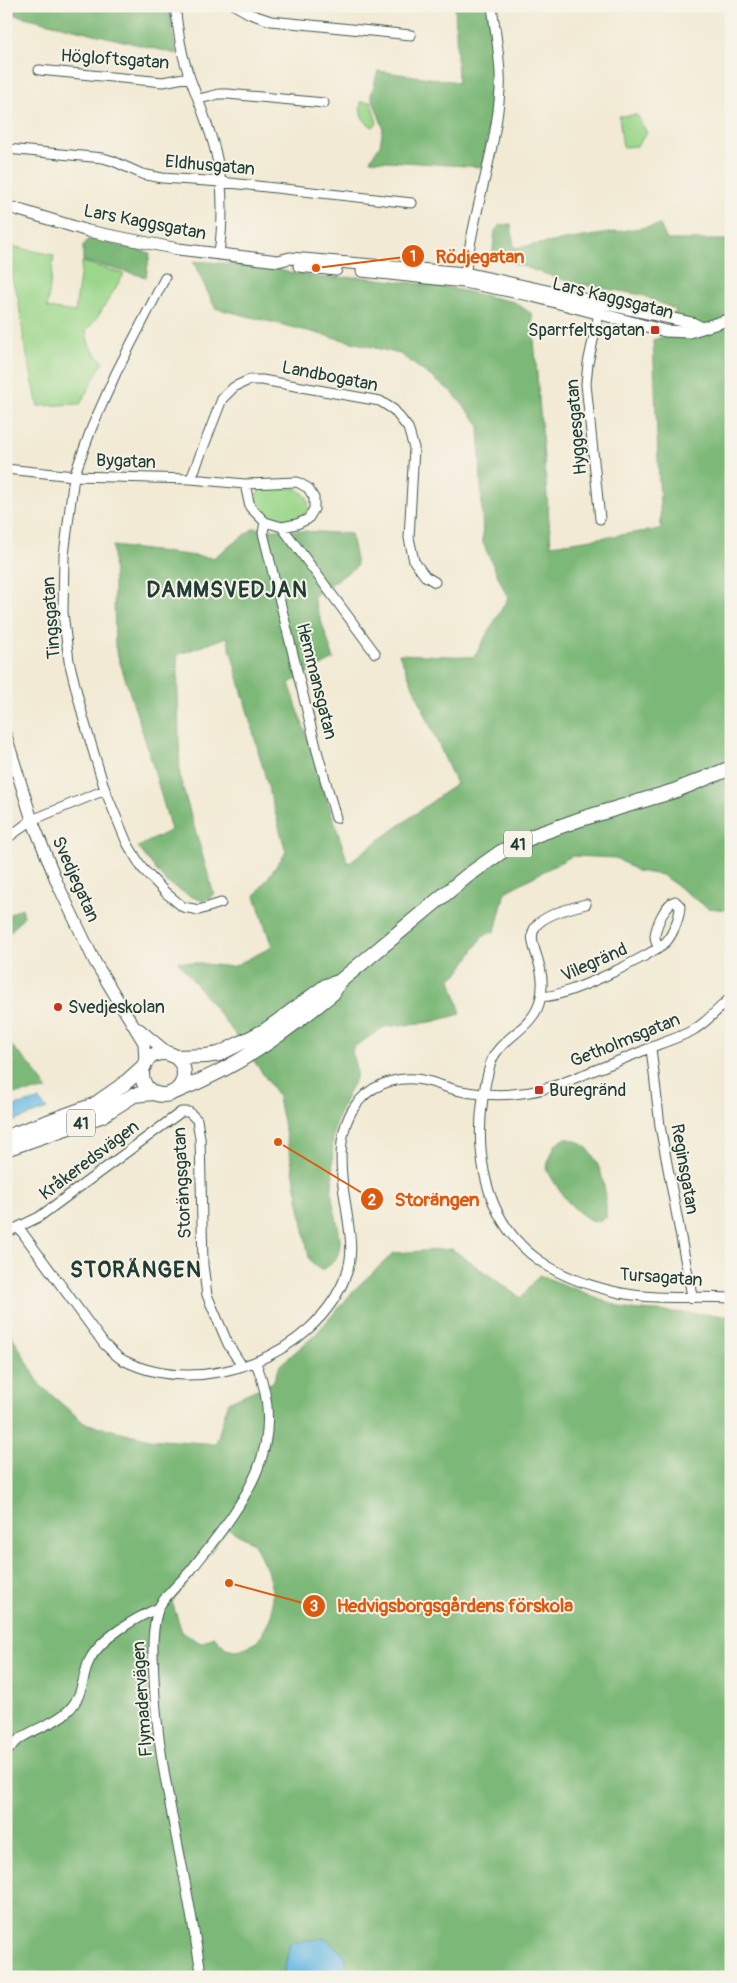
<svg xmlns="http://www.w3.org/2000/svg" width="737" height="1983" font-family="Pangolin,sans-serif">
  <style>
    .green { fill: #9bd78b; stroke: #5d8a60 }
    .forest { fill: #7cb877; stroke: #4e7a56; fill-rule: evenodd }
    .water { fill: #68b9e3; stroke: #447b8c }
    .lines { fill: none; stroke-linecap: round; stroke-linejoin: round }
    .minor-casing { stroke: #3f574c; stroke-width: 11 }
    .tertiary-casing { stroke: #3f574c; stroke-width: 13 }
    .primary-casing { stroke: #3f574c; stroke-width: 16 }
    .minor { stroke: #fff; stroke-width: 9 }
    .tertiary { stroke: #fff; stroke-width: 11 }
    .primary { stroke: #fff; stroke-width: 14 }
    .poi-dot { fill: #c8321e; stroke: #f7f3e8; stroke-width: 2 }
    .labels { text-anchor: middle; stroke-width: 4; stroke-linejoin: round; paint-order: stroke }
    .shield { fill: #f7f3e8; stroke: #60746a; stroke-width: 1 }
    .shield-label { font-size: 16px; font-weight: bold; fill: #1f3d34 }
    .street-label { font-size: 18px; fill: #1f3d34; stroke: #f7f3e8 }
    .poi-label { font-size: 18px; fill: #1f3d34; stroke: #f7f3e8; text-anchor: start }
    .district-label { font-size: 22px; font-weight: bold; letter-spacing: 1px; fill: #1f3d34; stroke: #f7f3e8 }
    .leader { fill: none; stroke: #de580e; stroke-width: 2 }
    .callout-dot { fill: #de580e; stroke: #f7f3e8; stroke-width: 2 }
    .mark-label { font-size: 15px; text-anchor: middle; font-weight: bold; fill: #fff }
    .callout-label { font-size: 19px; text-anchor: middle; font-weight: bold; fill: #de580e; stroke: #f7f3e8; stroke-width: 4; stroke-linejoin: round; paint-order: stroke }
  </style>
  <rect width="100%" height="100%" fill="#f7f3e8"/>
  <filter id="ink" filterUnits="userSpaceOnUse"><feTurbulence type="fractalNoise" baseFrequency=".02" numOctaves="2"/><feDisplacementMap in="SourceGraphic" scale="10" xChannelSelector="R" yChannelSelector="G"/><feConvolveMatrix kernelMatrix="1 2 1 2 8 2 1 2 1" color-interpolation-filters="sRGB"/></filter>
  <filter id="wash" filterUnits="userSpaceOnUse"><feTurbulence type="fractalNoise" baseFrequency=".0096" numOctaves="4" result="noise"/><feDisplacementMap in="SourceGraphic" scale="20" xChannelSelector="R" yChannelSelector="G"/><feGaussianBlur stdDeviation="1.12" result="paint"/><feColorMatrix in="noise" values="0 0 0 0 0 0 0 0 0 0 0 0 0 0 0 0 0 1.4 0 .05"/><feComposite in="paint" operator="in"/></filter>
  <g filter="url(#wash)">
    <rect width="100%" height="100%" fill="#f2ead4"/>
    <path class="green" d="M361,102h10l6,21 -4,4c-11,-6 -14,-13 -12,-25z
      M637,115l10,18 -10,13 -14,1 -4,-31z
      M10,246l44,9 -7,53 28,4 7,-50 42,12 -27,44 -11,13 3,14 14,17 -23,42 -42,2 -14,-65 -6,-44 -6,-17z
      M264,487l34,2 9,8 2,12c-22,26 -75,-1 -45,-22z"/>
    <path class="forest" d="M6,6h164l2,23 5,25 -165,-40 -6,6z
      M455,6h32l9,76 -13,85 -113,-7 10,-15 3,-18 -12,-32 7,-24 80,11z
      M511,224l3,24 146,-23 7,15h64v668l-4,2 -19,-2 -46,-33 -25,-4 -21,-13 -44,-2 -67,36 -10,39 -13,6 -22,34 -9,8 10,35 -30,8 -47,5 -30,20 -2,4c2,9 5,18 4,27 -1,4 -5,8 -7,13 -4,8 -14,32 -15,39 -3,16 0,39 -2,57 -3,27 26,67 -11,83l-6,-4 -6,-8 -18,-99 -14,-65 -42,-60 -57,-73 54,6 40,-20 -17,-51 31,-44 -59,-215 -50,18 3,123 34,117 -11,6 -13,-5 -24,-14 -28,-35 33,-17 -22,-78 -34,-105 -2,-101 100,12 41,-30 97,6 6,32 -44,31 21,62 -45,24 59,180 108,-79 -57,-130 75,3 34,-59 -25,-55 -4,-119 -27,-32 -52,-38 -185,-46 -22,-47 80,6 14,5 37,6 37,-1 84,10 69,15 18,12 19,231 110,-16 -8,-189 13,-4 10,-26 -34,-15 -69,-12 -70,-23 -11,-1 3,-28 5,-6z
      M89,239l61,14 -4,24 -63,-16v-15z
      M22,908l2,8 -18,21v-21z
      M6,1040l28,29 13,21 -35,4 -6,-3z
      M566,1138c6,2 15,4 19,8 18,17 22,48 21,72l-12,4c-26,-14 -34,-30 -48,-54l9,-23z
      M452,1249l69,49 18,-23 87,34 105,7v661h-383l-3,-22 -55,-11 -7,33h-277v-652l34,60 44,38 66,16 66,5 12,-42 45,-20 7,-17 35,-30 43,-49 36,-33zM228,1529l26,14 13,27 5,20v26l-14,25 -19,10 -13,-3 -12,-12 -13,7 -19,-11 -10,-30z"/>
    <path class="water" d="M39,1100l8,9 -41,15v-16z
      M325,1938l20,17 3,22h-65l7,-34z"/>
  </g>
  <g filter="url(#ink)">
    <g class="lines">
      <defs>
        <path id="minor" d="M175,6c3,24 6,49 15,72 9,25 20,50 26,76 8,32 7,68 3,100
          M236,6l14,8 21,7 140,14
          M39,70l124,12 26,-5
          M199,99l20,-5h9l96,9
          M7,149l96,9 10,3 29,13 20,4 59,4 191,21
          M465,277c7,-63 31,-124 35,-187 2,-24 -5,-59 -8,-84
          M165,278l-49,95 -24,54 -18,49 -10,79 -1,58 6,48 14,56 22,73 22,53 15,25 24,25 17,14 16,3 22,-7
          M600,309l-12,54 -2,21 14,135
          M6,469l68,7 117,3 54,5 52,-2 11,6 6,10v11l-6,10 -11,5 -15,3 -17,-5 -15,-15 -5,-23
          M191,479l31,-80 12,-12 15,-7h13l118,21 14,9 14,18 6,20 -5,90 5,23 11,15 10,6
          M265,522l-2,11 54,218 19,67
          M282,527l93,126
          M6,839l26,-19 73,-30
          M586,904c-97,23 -29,45 -47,100 -8,26 -42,35 -49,61 -19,69 -13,152 50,196 24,17 53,26 81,32 35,7 74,3 110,5
          M541,996c18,5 110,-40 125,-54 7,-8 14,-25 14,-36l-5,-5c-10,3 -19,25 -20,35 0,4 2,8 3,12
          M651,1048l9,78 32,170
          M19,1228l85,116c7,6 13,14 21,17 76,38 191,-5 221,-86 9,-23 3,-45 0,-69 -6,-34 -11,-78 13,-105 17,-20 45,-26 68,-20 12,3 23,8 34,10 21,4 40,5 61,2 22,-2 43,-11 63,-19 23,-9 47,-18 69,-28 14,-5 29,-10 41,-17 14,-9 24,-21 36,-32
          M6,1233l33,-16 142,-105h8l8,8 3,18 3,127 4,30 21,49 14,22
          M6,1753c16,-24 44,-24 63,-43 14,-14 13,-32 20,-49 11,-23 47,-43 69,-53
          M202,1977c-7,-39 -13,-77 -21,-116 -12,-61 -25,-121 -27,-183 -1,-23 -3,-46 4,-68 2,-10 26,-31 33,-40 51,-65 100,-122 65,-207"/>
        <path id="tertiary" d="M6,206l82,25 90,18 100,12 12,-3 13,1 162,14 227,50 10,5
          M299,266l37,4
          M362,271l102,11 65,13 136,36 24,1 42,-13
          M6,736l26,84 26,65 37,77 49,81 1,20
          M139,1029l30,25"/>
        <path id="primary" d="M142 1074a21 21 0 1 1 42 0a21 21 0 1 1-42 0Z
          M175,1057l31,-1 13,-2 47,-24 60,-44 13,-4
          M177,1091c63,-25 104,-56 156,-98l6,-11 128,-106 34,-24 35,-17 45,-16 93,-28 57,-23
          M6,1137l88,-32 30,-21 20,-18
          M6,1149l95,-33 33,-21 19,-2"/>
      </defs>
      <use href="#minor" class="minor-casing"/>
      <use href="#tertiary" class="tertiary-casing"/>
      <use href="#primary" class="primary-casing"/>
      <use href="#minor" class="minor"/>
      <use href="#tertiary" class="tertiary"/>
      <use href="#primary" class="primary"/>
    </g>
  </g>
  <g class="poi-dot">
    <rect x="650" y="325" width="10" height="10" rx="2.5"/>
    <circle cx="58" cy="1007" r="5"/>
    <rect x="534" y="1085" width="10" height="10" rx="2.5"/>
  </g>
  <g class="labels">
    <g class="shield">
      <rect x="504" y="830.5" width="28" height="27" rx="4"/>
      <rect x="67" y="1109.5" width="28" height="27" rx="4"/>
    </g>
    <g class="shield-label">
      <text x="518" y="850">41</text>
      <text x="81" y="1129">41</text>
    </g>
    <g class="street-label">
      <text transform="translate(115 59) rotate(4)" y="6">Högloftsgatan</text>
      <text transform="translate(210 165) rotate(5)" y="6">Eldhusgatan</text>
      <text transform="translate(145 222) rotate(11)" y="6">Lars Kaggsgatan</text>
      <text transform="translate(613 298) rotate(14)" y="6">Lars Kaggsgatan</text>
      <text transform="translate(330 376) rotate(11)" y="6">Landbogatan</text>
      <text transform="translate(576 427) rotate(-95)" y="6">Hyggesgatan</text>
      <text transform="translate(126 461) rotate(2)" y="6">Bygatan</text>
      <text transform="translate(51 618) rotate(-94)" y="6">Tingsgatan</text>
      <text transform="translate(317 681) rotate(76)" y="6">Hemmansgatan</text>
      <text transform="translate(76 879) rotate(66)" y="6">Svedjegatan</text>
      <text transform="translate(594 962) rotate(-24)" y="6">Vilegränd</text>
      <text transform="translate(625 1040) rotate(-22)" y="6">Getholmsgatan</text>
      <text transform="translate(89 1160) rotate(-37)" y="6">Kråkeredsvägen</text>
      <text transform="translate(685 1169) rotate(80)" y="6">Reginsgatan</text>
      <text transform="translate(182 1183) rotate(-93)" y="6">Storängsgatan</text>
      <text transform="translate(661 1277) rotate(4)" y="6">Tursagatan</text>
      <text transform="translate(142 1699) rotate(-94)" y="6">Flymadervägen</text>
    </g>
    <g class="poi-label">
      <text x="645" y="336" text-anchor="end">Sparrfeltsgatan</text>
      <text x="68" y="1013">Svedjeskolan</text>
      <text x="549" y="1096">Buregränd</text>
    </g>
    <g class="district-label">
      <text x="227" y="597">DAMMSVEDJAN</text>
      <text x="136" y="1277">STORÄNGEN</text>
    </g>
  </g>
  <path class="leader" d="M316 268L413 256M278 1142L372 1199M229 1583L314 1606"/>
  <g class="callout-dot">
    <circle cx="316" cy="268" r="5"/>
    <circle cx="278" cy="1142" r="5"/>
    <circle cx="229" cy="1583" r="5"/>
    <circle cx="413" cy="256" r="12"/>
    <circle cx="372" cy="1199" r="12"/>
    <circle cx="314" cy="1606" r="12"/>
  </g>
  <g class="mark-label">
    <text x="413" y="261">1</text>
    <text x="372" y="1205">2</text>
    <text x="314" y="1611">3</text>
  </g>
  <g class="callout-label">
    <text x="480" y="263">Rödjegatan</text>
    <text x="437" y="1206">Storängen</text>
    <text x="455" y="1612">Hedvigsborgsgårdens förskola</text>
  </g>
  <rect width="737" height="1983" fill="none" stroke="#f7f3e8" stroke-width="25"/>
</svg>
